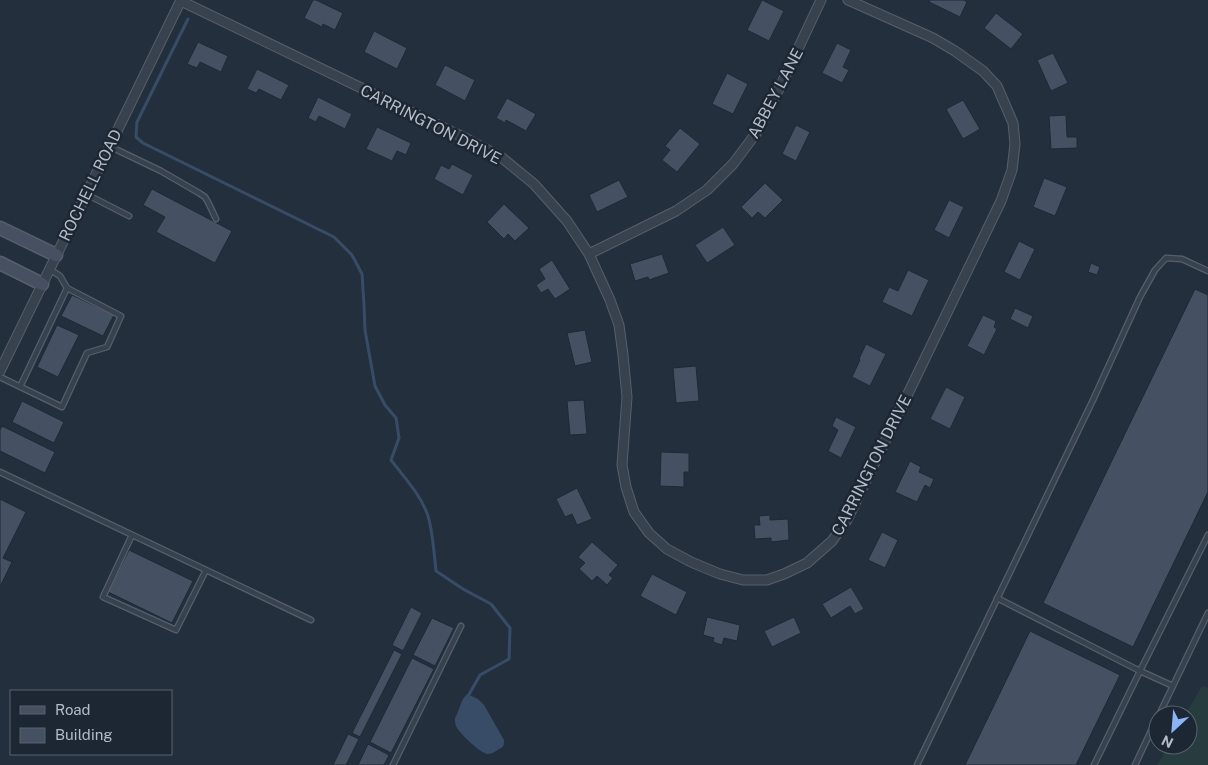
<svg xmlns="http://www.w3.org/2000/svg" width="1208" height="765" font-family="'Public Sans',sans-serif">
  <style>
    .green { fill: #263c3f }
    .water { fill: #394c67 }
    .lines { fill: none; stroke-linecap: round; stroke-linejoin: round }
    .stream { stroke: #394c67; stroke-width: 3 }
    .building { fill: #455162; stroke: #1f2835 }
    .lane-casing { stroke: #565f6c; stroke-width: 7 }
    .street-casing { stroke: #565f6c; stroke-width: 11 }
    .secondary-casing { stroke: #565f6c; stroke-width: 15 }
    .lane { stroke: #38414e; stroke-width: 4.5 }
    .street { stroke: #38414e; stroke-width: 9 }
    .secondary { stroke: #465061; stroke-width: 12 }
    .labels { text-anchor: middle; stroke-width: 5; stroke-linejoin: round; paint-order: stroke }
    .street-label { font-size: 16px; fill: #b4bcc9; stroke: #1d2633 }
  </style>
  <rect width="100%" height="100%" fill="#242f3e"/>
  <path class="green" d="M1202,686l6,2v77h-51l12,-20h19v-30h-3z"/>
  <path class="water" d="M467,694l11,5 6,6 20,35c0,5 0,7 -5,9 -3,2 -7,5 -11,5 -7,0 -29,-21 -32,-28 -1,-2 -1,-5 -1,-8 5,-8 5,-17 12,-24z"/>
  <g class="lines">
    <path class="stream" d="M188,19l-51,103 -1,15 7,6 191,94 18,18 10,19 2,31 1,25 10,56 10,19 11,13 3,20 -8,22c13,17 30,35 37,56 5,17 6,37 8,55l27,18 28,15 19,24 -1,31 -29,16 -13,23"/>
  </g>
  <path class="building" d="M313,0h3l27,13 -8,17 -12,-6 -1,3 -18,-9z
    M762,0l22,11 -15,30 -22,-11z
    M930,0h34l3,2 -7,15 -31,-15z
    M996,13l27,21 -12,15 -27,-21z
    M374,31l33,17 -10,21 -33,-17z
    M198,42l30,14 -7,16 -21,-10 -3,6 -10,-4z
    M837,43l14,7 -8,17 6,3 -7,13 -20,-10z
    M1053,53l15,30 -17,8 -14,-31z
    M445,65l30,15 -10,21 -30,-16z
    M257,69l32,16 -8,15 -22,-11 -3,4 -9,-4z
    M727,73l21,11 -15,30 -21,-10z
    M318,97l34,17 -7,15 -26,-13 -3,6 -8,-4z
    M507,98l29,16 -10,17 -20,-11 -1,3 -9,-5z
    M963,100l17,29 -17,10 -17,-30z
    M1066,115l1,22h10v11l-26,1 -2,-33z
    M796,125l14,7 -14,29 -14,-7z
    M377,127l34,16 -5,12 -9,-4 -5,10 -26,-12z
    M680,128l20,16 -23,28 -15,-12 8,-10 -5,-4z
    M452,164l21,11 -10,20 -29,-16 7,-14 8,4z
    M1044,178l23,9 -12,29 -22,-9z
    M619,180l9,17 -31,15 -8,-17z
    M765,183l18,17 -18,18 -7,-6 -6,6 -11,-11z
    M152,189l80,42 -17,32 -59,-31 9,-15 -22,-12z
    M949,200l15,7 -15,31 -15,-8z
    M504,204l25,24 -14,13 -7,-7 -4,5 -17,-17z
    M723,227l12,18 -28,18 -12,-18z
    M1019,241l16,8 -15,31 -16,-8z
    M662,254l7,19 -20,7 -1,-3 -13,4 -5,-17z
    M552,260l18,29 -15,10 -7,-10 -7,4 -5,-8 9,-6 -6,-10z
    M1091,263l9,4 -3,8 -9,-3z
    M908,270l21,10 -17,36 -30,-14 7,-15 9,4z
    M1195,289l13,6v197l-75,155 -90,-44z
    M72,295l42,20 -11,21 -42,-20z
    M1015,308l18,8 -5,12 -18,-9z
    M983,315l13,6 -2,6 3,2 -13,26 -17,-9z
    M57,325l22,10 -21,42 -21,-10z
    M585,330l7,32 -17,4 -8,-33z
    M866,344l20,10 -16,32 -18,-9 8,-17 -1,-1z
    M696,366l3,35 -23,2 -3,-35z
    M946,387l19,10 -15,32 -20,-10z
    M584,400l3,34 -17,1 -3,-34z
    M22,401l42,21 -10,21 -42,-21z
    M836,417l20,10 -15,31 -13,-7 10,-21 -6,-4z
    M2,426l53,26 -10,21 -45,-22v-21z
    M661,452l28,1v19h-5v15l-24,-1z
    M910,461l11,6 -2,5 15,7 -4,9 -5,-3 -8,17 -22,-10z
    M577,488l15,31 -15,6 -5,-11 -7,3 -9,-18z
    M0,499l26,13 -23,46 9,4 -12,25z
    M770,515v5l18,-1 1,21 -18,2v-4l-16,1 -1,-14h6l-1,-9z
    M882,532l16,8 -13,28 -17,-8z
    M592,542l26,23 -9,10 4,3 -6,7 -10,-9 -5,5 -13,-12 6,-6 -7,-6z
    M129,550l64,31 -21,42 -64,-31z
    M652,574l35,18 -11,23 -36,-19z
    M851,587l13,22 -9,5 -5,-8 -19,12 -9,-14z
    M411,607l11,6 -19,38 -11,-6z
    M707,617l33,8 -3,16 -13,-3 -2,7 -9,-3 1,-4 -11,-3z
    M794,617l7,16 -29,14 -8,-16z
    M432,618l22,10 -19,38 -22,-11z
    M1030,631l90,44 -44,90h-111z
    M394,650l8,4 -42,83 -8,-4z
    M412,658l22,11 -43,84 -21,-11z
    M348,734l11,5 -13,26h-13z
    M368,744l21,11 -5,10h-26z"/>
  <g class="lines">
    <defs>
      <path id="lane" d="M109,146l52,25 38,22 6,4 4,7 7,15
        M86,194l43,22
        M0,377l62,30 25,-54 20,-6 14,-31 -54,-28 -7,-12 -11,-7
        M20,387l47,-99
        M0,472l311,148
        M132,535l-29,62 73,33 30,-60
        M997,598l143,73 -46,94
        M1173,686l-33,-15 68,-136
        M1159,715l49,-102
        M393,765l68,-139
        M917,765l176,-365 47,-103 15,-27 11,-12 16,1 26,12
        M1135,765l23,-49"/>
      <path id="street" d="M181,1l286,138 34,18 33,27 33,37 22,33 21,46 9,25 4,30 4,42 -5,68 4,22 8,25 15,21 18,16 24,13 29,12 23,6h24l17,-6 23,-11 25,-22 15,-21 154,-319 11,-31 3,-26 -2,-21 -16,-37 -14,-15 -28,-20 -22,-13 -85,-38
        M589,254l87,-43 31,-21 26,-26 24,-32 24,-47 40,-85
        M0,371l181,-371"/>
      <path id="secondary" d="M0,228l56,27
        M0,263l42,21"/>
    </defs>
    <use href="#lane" class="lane-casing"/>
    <use href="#street" class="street-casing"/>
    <use href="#secondary" class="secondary-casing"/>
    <use href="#lane" class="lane"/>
    <use href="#street" class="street"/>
    <use href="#secondary" class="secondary"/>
  </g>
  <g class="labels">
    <g class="street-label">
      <text transform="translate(775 93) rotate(-62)" y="6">ABBEY LANE</text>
      <text transform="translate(431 124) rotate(27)" y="6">CARRINGTON DRIVE</text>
      <text transform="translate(90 185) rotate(-64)" y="6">ROCHELL ROAD</text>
      <text transform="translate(871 465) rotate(-63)" y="6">CARRINGTON DRIVE</text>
    </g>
  </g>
  <rect x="10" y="690" width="162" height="65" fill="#1d2633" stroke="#59626f"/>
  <rect x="20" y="706" width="25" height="8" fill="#465061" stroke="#59626f"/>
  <text x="55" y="715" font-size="15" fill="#b4bcc9">Road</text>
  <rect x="20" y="728" width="25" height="15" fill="#455162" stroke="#59626f"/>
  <text x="55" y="740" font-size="15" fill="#b4bcc9">Building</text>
  <g transform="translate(1173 730) rotate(206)"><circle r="24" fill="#1d2633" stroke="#59626f"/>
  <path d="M0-4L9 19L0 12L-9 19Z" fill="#8ab4f8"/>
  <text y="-8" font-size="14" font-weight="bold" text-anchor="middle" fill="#b4bcc9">N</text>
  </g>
</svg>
